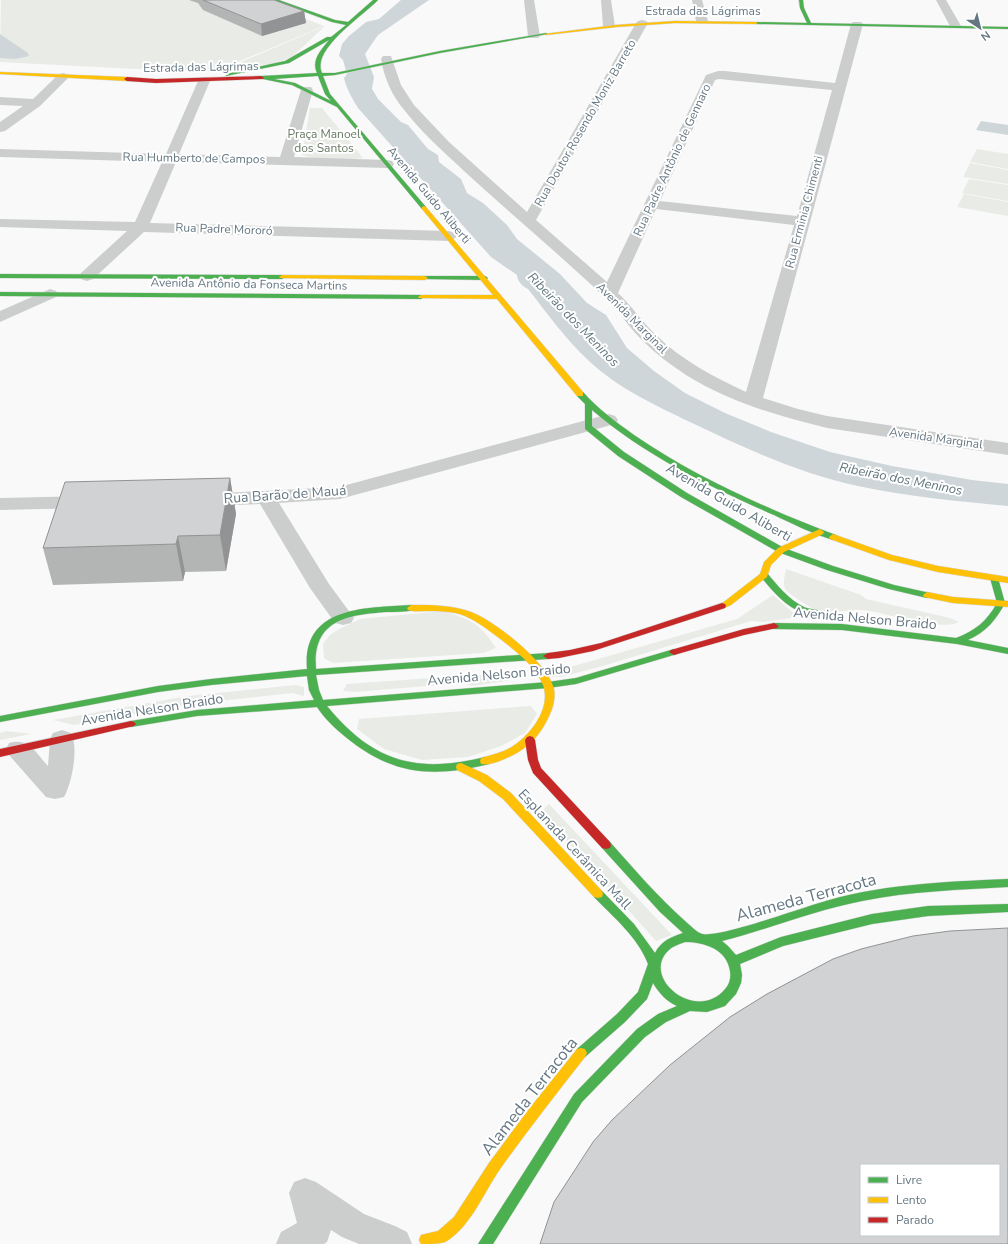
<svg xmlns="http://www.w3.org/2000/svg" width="1008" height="1244" font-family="'Nunito Sans',sans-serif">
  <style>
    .green { fill: #e8ebe6 }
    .water { fill: #ced6d9 }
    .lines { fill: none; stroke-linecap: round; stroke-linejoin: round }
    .fast-casing { stroke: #d5d6d6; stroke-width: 1 }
    .slow-casing { stroke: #d5d6d6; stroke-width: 1 }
    .jam-casing { stroke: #d5d6d6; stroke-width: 1 }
    .street { fill: #cccece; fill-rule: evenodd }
    .fast { fill: #4caf50; fill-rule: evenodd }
    .slow { fill: #ffc107; fill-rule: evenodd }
    .jam { fill: #c62828; fill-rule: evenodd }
    .wall { fill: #b3b5b5 }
    .shaded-wall { fill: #929394 }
    .building { fill: #d0d2d3; stroke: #929394; fill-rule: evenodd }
    .labels { text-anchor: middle; stroke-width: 4; stroke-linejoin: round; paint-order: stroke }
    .far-street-label { font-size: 12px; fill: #657782; stroke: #fff }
    .far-park-label { font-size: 12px; fill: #697a64; stroke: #fff }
    .far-water-label { font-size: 13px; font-style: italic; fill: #60767c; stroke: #fff }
    .street-label { font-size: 14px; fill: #657782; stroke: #fff }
    .near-street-label { font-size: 17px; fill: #657782; stroke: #fff }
  </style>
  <rect width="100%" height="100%" fill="#f9f9f9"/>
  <path class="green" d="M1,0h255l68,26 -108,45 -80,-2 -136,-7z
    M325,26l-32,30 -16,7 -57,8z
    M310,108h12l41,50c-21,2 -41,4 -61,-3z
    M977,149l31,5v15l-38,-7z
    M970,163l38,7v14l-45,-7z
    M969,179l39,6v16l-46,-8z
    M964,194l44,8v14l-51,-9z
    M786,569l75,26 5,4 84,19 9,4c-18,10 -74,-10 -96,-12 -17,-1 -32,5 -49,-1 -5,-2 -25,-15 -28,-19 -4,-5 -1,-15 0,-21z
    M773,595l25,22 -35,5 -12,-1 -148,45 -43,11 -13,-1v-8l11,1 16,-3 163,-47z
    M443,611c28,9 36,11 53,37l-13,5 -150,10 -9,-5 -1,-14 7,-9 9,-6 21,-10z
    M507,670l4,7 -4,4 -35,5 -9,-3 -109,9 -11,-1 4,-7 127,-9h27z
    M295,685l9,2v9l-12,-3 -101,11 -117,21 -21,-5 135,-24z
    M531,706l6,8 -12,19 -24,13 -33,11 -46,3 -38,-11 -27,-20 2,-10z
    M6,731l25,3 -31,6v-7z
    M549,804l123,131 -16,6 -115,-129z"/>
  <path class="water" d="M401,0h28l-51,35 -13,19 9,23 -2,12 6,10 23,23 7,3 20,24 10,6 1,7 22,17 6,14 16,10 24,22 10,14 43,35 27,29 19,12 21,33 27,23 31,22 40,20 46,19 59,20 62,14 80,14 36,4v22c-50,-5 -100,-9 -150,-20 -58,-12 -113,-38 -166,-63 -37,-18 -73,-34 -103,-62 -23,-21 -42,-48 -61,-72 -5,-2 -11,-8 -11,-14l-26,-18 -133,-149c-6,-10 -12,-20 -14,-30l3,-4 -4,-14 -4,-4 3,-12 7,-8 17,-14 13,-3z
    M0,34l28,19 1,3 -14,3 -15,-1z
    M981,121l27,4v10l-32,-5z"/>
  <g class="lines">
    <defs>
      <path id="fast" d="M273,0h6l56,20 13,2 25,-22h5c-15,16 -67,49 -56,73h13l105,-22 106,-18 2,1 -108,19 -105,22 -12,1 7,18 96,113v2h-4l-85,-102 -45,-22 -34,-7 3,-2 56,-3c-6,-13 4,-23 12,-33l-40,23 -63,13v-2l59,-13 42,-24h4l15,-12 -14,-3zM318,76l7,18 6,7 -36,-18 -21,-4z
        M799,0h4l1,8 7,15 197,4v2l-252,-5 -2,-1 2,-1 51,1 -7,-15z
        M0,274l282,1 3,2 -3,2 -282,-1z
        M425,276h60l3,2 -3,2 -62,-1v-2z
        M0,292l421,3 3,2 -3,2 -421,-3z
        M577,392h6c15,17 33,30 51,43 61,42 133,74 202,100l1,2 -4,3c-20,-6 -40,-16 -59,-25 -64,-28 -128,-59 -182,-105v16l32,26 63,41 97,55 49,18 61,19 36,8 1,2 -4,3 -38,-9 -62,-19 -49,-18 -97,-55 -63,-41 -33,-27v-25l-8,-8z
        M764,572l3,1c11,13 22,27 37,34 9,4 30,3 35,10l-4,3c-10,-3 -21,-3 -31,-7 -19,-6 -31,-22 -43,-36l-1,-2 1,-2z
        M994,575l4,3 7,25c-9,17 -19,29 -37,37l40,8v6l-51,-10 -115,-14 -68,-1 -5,-3 5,-3 68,1 114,14c19,-7 31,-17 41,-35l-7,-25z
        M411,605l4,3 -1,2c-9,2 -19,2 -28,2 -39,3 -74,8 -70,57l232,-16 5,3 -5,3 -232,16 3,15 4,10 225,-18 28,-4 98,-29 5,3 -2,2 -101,30 -28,4 -221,18c46,56 89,68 158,51l4,1 1,3 -1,3 -4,1c-51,12 -90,10 -133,-23 -13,-10 -26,-21 -35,-35l-120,9 -66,11 -3,-1 -2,-2 2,-2 3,-1 66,-11 117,-10 -5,-10 -2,-14 -96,9 -53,7 -158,30v-6l158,-30 53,-7 96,-10c-5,-63 58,-61 104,-64z
        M606,841l4,1c24,27 48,55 75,79 5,4 11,11 17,13 16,4 94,-24 114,-30 62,-20 127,-22 192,-25v8c-49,3 -98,4 -146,14 -47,9 -93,28 -140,40l6,5 8,9 45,-18 91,-23 56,-8 80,-2v8l-80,4 -56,8 -89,22 -43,18 2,11 -1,8 -5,11 -11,12 -18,6 -17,-1 -24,11 -21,15 -63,65 -89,142h-15l96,-150 63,-65 21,-15 19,-8c-11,-5 -18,-13 -24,-23l-6,16 -22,23 -40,35 -4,1 -4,-1 -2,-4 2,-4 40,-35 21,-22 10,-28c-10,-27 -35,-47 -54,-67l-1,-3 1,-3 4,-1 4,1 32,33 21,29c6,-12 16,-16 28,-20l-23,-21 -58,-64 -1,-3 1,-3zM685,942c19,0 42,7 45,29 1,6 0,12 -4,17 -29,37 -87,-11 -57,-38 4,-4 11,-6 16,-8z"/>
      <path id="slow" d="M675,21l81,1 2,1 -2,1 -81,-1 -59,4 -70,8 -2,-1 72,-9z
        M0,72l127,5 3,2 -3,2 -127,-7z
        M424,206l2,1 157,185v4h-6l-80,-97 -78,-1 -1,-1 3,-2h72l-71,-86v-2z
        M282,275l143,1 3,2 -3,2 -145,-2 -1,-1z
        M820,529l4,3 -1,2 -39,18 -13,13 -4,12 -36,28 -9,4 -3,-1 -1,-2 7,-5 35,-27 4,-12 14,-14z
        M833,534l59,21 46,11 70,11v6l-70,-11 -49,-12 -59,-21 -1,-2z
        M927,592l26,5 55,4v6l-55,-4 -29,-6 -1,-2z
        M411,605c20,0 41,0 60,7 24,9 77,51 83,77 2,13 -3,24 -9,35 -7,13 -18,24 -32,31 -8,4 -23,11 -32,9l-1,-3 1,-3c10,-3 20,-5 29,-10 19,-11 42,-39 33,-63 -7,-18 -25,-32 -40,-44 -12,-9 -24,-19 -38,-25 -12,-5 -26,-5 -39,-5 -6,0 -12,1 -18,-1l-1,-2z
        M461,763l26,12 24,18 91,98 1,3 -1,3 -4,1 -4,-1 -91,-98 -24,-18 -22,-11 -1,-3 1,-3z
        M581,1048l4,1 2,4 -2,4c-29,37 -58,74 -85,112 -16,23 -30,59 -55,73 -7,2 -17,2 -24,2l-2,-4 2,-5 17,-4 16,-14 35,-54 40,-54 48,-60z"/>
      <path id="jam" d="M261,76l3,2 -1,1 -107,4 -29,-2 -3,-2 3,-2 29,2z
        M722,603l3,1 1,2 -1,2 -132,43 -34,7 -11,1 -5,-3 5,-3 22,-3 31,-7z
        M774,623l5,3 -2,2 -33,7 -70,20 -5,-3 2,-2 73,-21z
        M131,721l3,1 2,2 -2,2 -134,31v-8z
        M530,736l3,1 2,3 3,20 3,8 69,74 1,3 -1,3 -4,1 -4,-1 -69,-75 -5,-13 -3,-20 2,-3z"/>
    </defs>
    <use href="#fast" class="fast-casing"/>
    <use href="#slow" class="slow-casing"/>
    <use href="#jam" class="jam-casing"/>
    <path class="street" d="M524,0h10l6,36 -2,2h-8l-2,-2z
      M601,0h10l4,26 -2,2h-8l-2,-2z
      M692,0h10l6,21 -2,2h-8l-2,-2z
      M936,0h10l15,26 -2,2h-8z
      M642,20l4,1 2,2 -112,197 71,62 99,-207 12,-4h7l110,12 16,-59 2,-2h8l2,2 -100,374 35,11 29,7 181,27v12l-181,-27c-49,-12 -98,-26 -141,-53 -15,-10 -30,-21 -43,-34 -11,-10 -19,-23 -29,-34 -9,-10 -19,-19 -29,-28 -40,-37 -81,-71 -121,-108 -20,-19 -42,-38 -59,-60 -13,-15 -21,-33 -24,-52l2,-3h8l10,29 13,20 35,37 78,70 109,-189 2,-2zM719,79l113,11 -35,126 -137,-15 55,-121zM656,209l138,16 -48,167c-32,-15 -65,-32 -91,-58 -13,-12 -23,-28 -37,-41z
      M63,73l4,1 2,3 -29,29 -35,25 -5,1v-10l23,-16 -23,-1v-8l33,2 26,-25z
      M204,77l4,1 2,3 -31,73 101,3 21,-67 2,-3h8l2,3 -19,67 93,3 5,1 2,3 -2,3 -5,1 -211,-6 -26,61 299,8 5,2 3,3 -3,3 -5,2 -305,-9 -51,47 -6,2 -6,-2 -2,-3 2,-3 46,-42 -127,-4v-8l135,3 27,-60 -162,-5v-8l166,5 32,-73 2,-3z
      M50,289l6,2 2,3 -2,3 -56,25v-11z
      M609,414l6,2 3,4 -3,4 -275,75 -61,4 50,81 25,34 -3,5 -8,2 -8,-2 -25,-35 -50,-84 -56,2 -7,-2 -3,-4 3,-4 7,-2 135,-7z
      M88,496l7,2 3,4 -3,4 -7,2 -88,2v-12z
      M62,730l9,3c8,14 1,50 -7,64l-9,2 -9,-2 -37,-42 -3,-6 3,-6c20,-6 27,10 39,23l2,-27 3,-6z
      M305,1178l11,4 48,32 31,12 12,6 5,12h-53l-17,-7 -11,-7 -4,12 -3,2h-48l5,-12 16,-9 -8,-30 5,-11z"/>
    <use href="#fast" class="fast"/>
    <use href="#slow" class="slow"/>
    <use href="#jam" class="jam"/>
  </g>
  <path class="wall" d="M189,0h85l30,11 2,12 -44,13 -59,-26 -5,-7z
    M230,478l6,36 -10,57 -41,1 -2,9 -130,4 -10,-37z"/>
  <path class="shaded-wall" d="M304,11l2,12 -44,13 -1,-12z
    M230,478l6,36 -10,57 -6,-36z
    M178,536l7,36 -2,9 -7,-37z"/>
  <path class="building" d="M203,0h71l30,11 -43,13z
    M230,478l-10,57 -42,1 -2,8 -133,4 22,-66z
    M1008,928v316h-468l14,-42 39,-60 19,-22 58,-55 60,-48 37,-23 66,-35 28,-10 52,-13 37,-5zM861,1165h138v70h-138z"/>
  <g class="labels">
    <g class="far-street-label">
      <text x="703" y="15">Estrada das Lágrimas</text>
      <text transform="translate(201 67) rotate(-1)" y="4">Estrada das Lágrimas</text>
      <text transform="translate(585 123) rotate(-60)" y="4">Rua Doutor Rosendo Moniz Barreto</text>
      <text transform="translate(194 158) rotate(1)" y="4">Rua Humberto de Campos</text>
      <text transform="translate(672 160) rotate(-65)" y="4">Rua Padre Antônio de Gennaro</text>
      <text transform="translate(429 195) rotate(50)" y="4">Avenida Guido Aliberti</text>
      <text transform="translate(804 212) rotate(-75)" y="4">Rua Erminia Chimenti</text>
      <text transform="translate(224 229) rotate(2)" y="4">Rua Padre Mororó</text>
      <text transform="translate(249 284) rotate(1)" y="4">Avenida Antônio da Fonseca Martins</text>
      <text transform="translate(632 318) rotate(45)" y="4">Avenida Marginal</text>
      <text transform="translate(936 438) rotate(8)" y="4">Avenida Marginal</text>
    </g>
    <g class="far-park-label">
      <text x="324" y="138">Praça Manoel<tspan x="324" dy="14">dos Santos</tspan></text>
    </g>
    <g class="far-water-label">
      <text transform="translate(574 319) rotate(46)" y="5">Ribeirão dos Meninos</text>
      <text transform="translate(901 478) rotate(11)" y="5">Ribeirão dos Meninos</text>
    </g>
    <g class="street-label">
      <text transform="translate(285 494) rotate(-4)" y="5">Rua Barão de Mauá</text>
      <text transform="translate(729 502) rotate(30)" y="5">Avenida Guido Aliberti</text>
      <text transform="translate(865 618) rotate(5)" y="5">Avenida Nelson Braido</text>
      <text transform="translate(499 674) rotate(-5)" y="5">Avenida Nelson Braido</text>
      <text transform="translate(152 709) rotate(-9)" y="5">Avenida Nelson Braido</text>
      <text transform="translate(575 849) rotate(47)" y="5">Esplanada Cerâmica Mall</text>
    </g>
    <g class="near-street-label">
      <text transform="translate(806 897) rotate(-15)" y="6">Alameda Terracota</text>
      <text transform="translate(529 1096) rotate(-52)" y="6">Alameda Terracota</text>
    </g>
  </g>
  <rect x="860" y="1164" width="140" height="72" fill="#ffffff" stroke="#c1c9cd"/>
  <rect x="868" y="1177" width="20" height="6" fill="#4caf50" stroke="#c1c9cd"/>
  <text x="896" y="1184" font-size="12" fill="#657782">Livre</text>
  <rect x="868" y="1197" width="20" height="6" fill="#ffc107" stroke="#c1c9cd"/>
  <text x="896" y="1204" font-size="12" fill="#657782">Lento</text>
  <rect x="868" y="1217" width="20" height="6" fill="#c62828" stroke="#c1c9cd"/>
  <text x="896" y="1224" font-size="12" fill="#657782">Parado</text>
  <g transform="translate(980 28) rotate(145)" stroke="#ffffff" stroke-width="3" paint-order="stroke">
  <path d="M0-3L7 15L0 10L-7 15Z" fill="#657782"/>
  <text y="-6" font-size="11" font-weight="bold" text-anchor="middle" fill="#657782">N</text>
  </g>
</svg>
